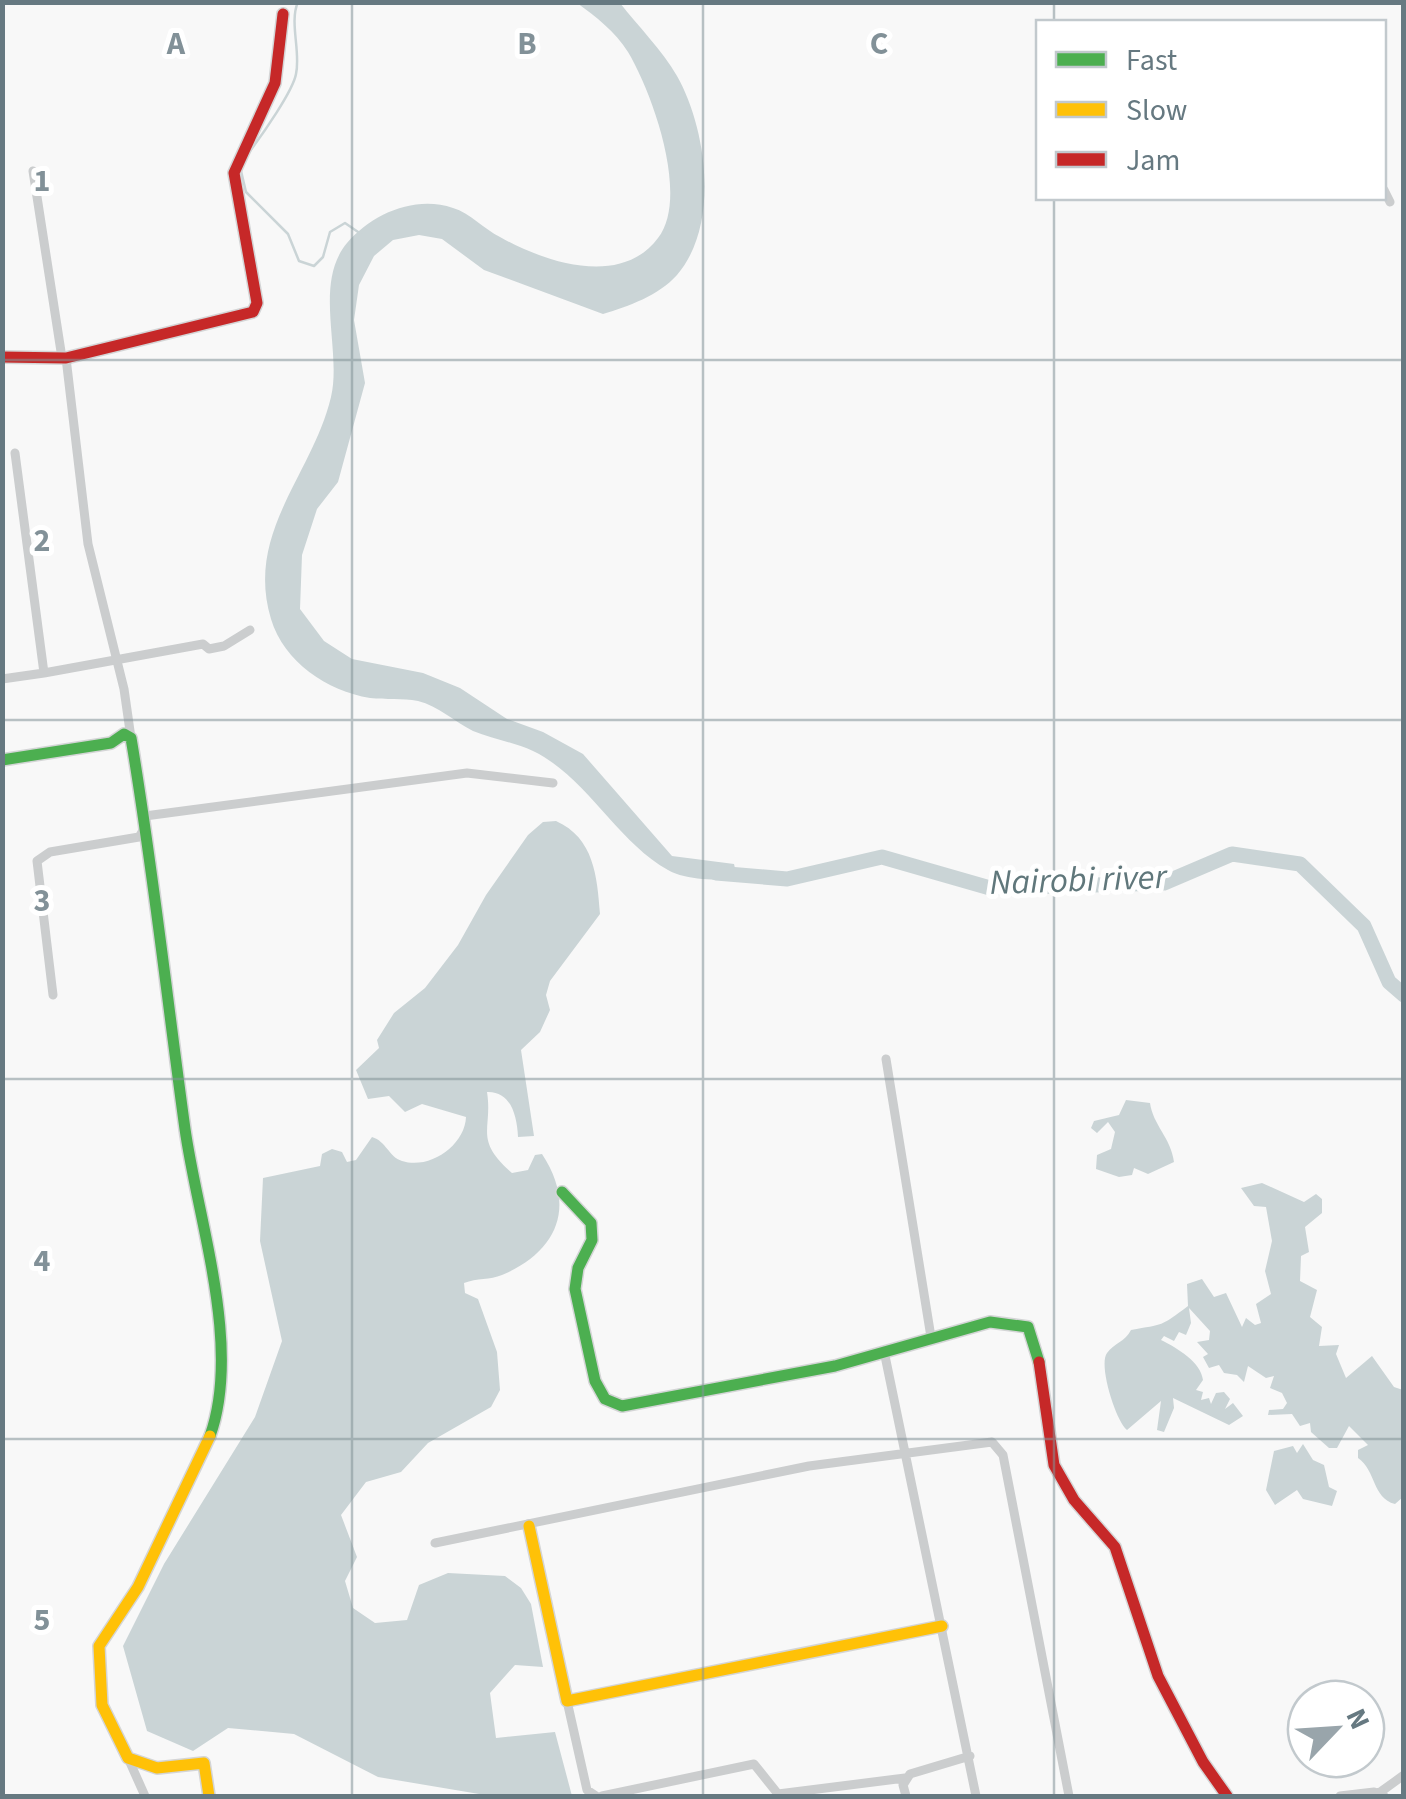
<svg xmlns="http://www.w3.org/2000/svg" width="1406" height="1799" font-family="'Source Sans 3',sans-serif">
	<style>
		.water { fill: #cad4d6 }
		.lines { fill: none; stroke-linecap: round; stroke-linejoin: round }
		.stream { stroke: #cad4d6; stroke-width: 2.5 }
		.river { stroke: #cad4d6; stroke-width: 15 }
		.fast-casing { stroke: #d4d5d6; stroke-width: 14 }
		.slow-casing { stroke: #d4d5d6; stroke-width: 14 }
		.jam-casing { stroke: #d4d5d6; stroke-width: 14 }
		.street { stroke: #cbcdce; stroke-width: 9 }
		.fast { stroke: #4caf50; stroke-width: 11 }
		.slow { stroke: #ffc107; stroke-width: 11 }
		.jam { stroke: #c62828; stroke-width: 11 }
		.grid { fill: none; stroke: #829198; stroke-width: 2.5; stroke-opacity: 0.55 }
		.labels { text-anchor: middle; stroke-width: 10; stroke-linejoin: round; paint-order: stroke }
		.water-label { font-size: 35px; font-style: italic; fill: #60777b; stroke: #fff }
		.grid-label { font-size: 32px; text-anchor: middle; font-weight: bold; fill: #829198; stroke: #fff; stroke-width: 10; stroke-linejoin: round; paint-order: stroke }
	</style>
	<rect width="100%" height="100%" fill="#f8f8f8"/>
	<path class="water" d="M577,3h43c18,23 42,47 57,73 30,53 43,149 0,199 -19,21 -48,31 -74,39l-119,-44 -42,-31 -23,-4 -26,5 -19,16 -15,29 -5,35 11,63 -27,99 -21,27 -15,46 -2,54 24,32 28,18 71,14 37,15 47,31 36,13 40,22 89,102 62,8 4,17c-21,-2 -51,0 -70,-11 -52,-29 -81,-93 -135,-119 -19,-9 -41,-12 -60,-20 -18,-9 -35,-25 -55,-30 -16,-3 -32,-1 -48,-3 -43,-7 -86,-36 -99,-79 -26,-87 41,-143 60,-222 11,-47 -18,-113 16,-154 25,-29 68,-48 106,-35 17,5 31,21 47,29 44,25 121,51 158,1 32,-41 -6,-146 -30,-186 -13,-21 -32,-35 -51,-49z
		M556,821c38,17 41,55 44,93l-50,67 -4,14 4,15 -10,22 -19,18 13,86 -16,1c-1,-21 -7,-46 -31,-45 6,38 -14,47 25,81l16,-3 7,-15 7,-1c35,53 15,98 -40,121 -12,5 -25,3 -38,8l1,10 13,6 19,53 3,38 -9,17 -63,36 -27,29 -35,10 -25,33 16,42 -12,24 8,27 22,15 32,-3 12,-35 29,-12 57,3 16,12 10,16 12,63 -28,-2 -25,28 6,45 59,-6 17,64h-81l-113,-19 -84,-43 -66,-6 -35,23 -46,-20 -24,-85 41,-82 91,-147 27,-76 -22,-100 3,-63 57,-12 2,-12 10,-5 10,3 5,10 9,-2 16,-23c14,4 17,20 30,24 28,9 63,-16 64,-44l-44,-13 -17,8 -16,-16 -21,3 -12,-29 23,-22 -2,-8 17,-27 31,-25 33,-43 28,-50 42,-60 15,-13z
		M1126,1100l24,3c3,22 21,35 24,59l-26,12 -14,-6 -2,7 -13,2 -23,-8 1,-14 14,-6 4,-17 -7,-10 -11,11 -6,-5 3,-7 25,-6z
		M1262,1183l42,19 12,-8 6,5v14l-17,14 4,25 -8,4 -1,25 17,9 -7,27 12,10 -3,19 20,-1 -3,9 10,24 26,-22 22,31 9,3v107l-8,7c-23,-6 -19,-34 -37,-46v-8l10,-5 -19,-19 -12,22h-8l-18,-16 -1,-9 -10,3 -8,-12 -24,1 1,-5 14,-1 4,-6 -5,-10 -12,-5 4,-12 -8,2 -18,-12 -4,16 -7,-7 -13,-2 -5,-8 -10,3 -6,-11 5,-3 -11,-12 12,-2 1,-9 -21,-23 2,15 -5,12 -7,-3 -5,9 -10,-5 -3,4c16,8 40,22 42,40l-7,10 7,2 -2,8 8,-2 2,6 5,-11 8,-1 6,7 -5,10 8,-6 10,13 -14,9 -56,-27 1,10 -10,24 -7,-2 4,-29 -34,29c-11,-9 -29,-65 -20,-77 7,-10 18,-11 24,-23 33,-6 29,-3 57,-24l-1,-22 15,-5 12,18 12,-4 16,34 4,-9 9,7 6,-2 -5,-19 15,-10 -6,-23 7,-30 -6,-34 -12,-1 -13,-18z
		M1303,1444l10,16 11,5 5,22 8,4 -5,15 -29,-7 -6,-9 -22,15 -9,-15 8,-39 19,-5 4,7z"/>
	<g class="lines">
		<path class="stream" d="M250,151c12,-16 43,-60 46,-77 5,-22 -7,-52 2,-72
			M241,171l5,21 42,42 11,27 15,5 9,-9 7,-25 15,-9 16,11"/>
		<path class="river" d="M716,873l71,6 95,-22 108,31 174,-5 68,-29 68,10 64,62 25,56 15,13"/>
		<defs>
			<path id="fast" d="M2,760l109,-17 13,-9 7,4c22,130 36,261 54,391 13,92 57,217 25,307
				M562,1192l29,31 1,17 -14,28 -3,21 20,92 10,18 17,7 213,-40 155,-44 38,5 11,35"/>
			<path id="slow" d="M529,1526l38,175 375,-75
				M209,1796l-5,-33 -47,5 -29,-10 -26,-53 -3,-59 39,-59 72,-151"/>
			<path id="jam" d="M2,357l64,1 187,-46 4,-9 -23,-130 41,-90 8,-69
				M1039,1362l15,103 20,35 41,47 43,129 45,86 24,34"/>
		</defs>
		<use href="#fast" class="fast-casing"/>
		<use href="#slow" class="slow-casing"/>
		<use href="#jam" class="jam-casing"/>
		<path class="street" d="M33,171l29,187
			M1384,190l6,12
			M66,358l22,186 36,145 7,49
			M44,673l159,-29 6,5 15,-3 26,-16
			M2,679l42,-6 -29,-220
			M145,816l322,-43 86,10
			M53,995l-16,-134 13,-9 89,-15 6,-10
			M886,1059l45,278
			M884,1351l92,445
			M435,1543l374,-77 183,-24 11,13 66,341
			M567,1701l20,89 9,6
			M128,1758l17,38
			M1379,1793l25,-18
			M602,1796l152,-32 24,30 127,-16
			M906,1796l-3,-11 7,-11 60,-18
			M1340,1796l34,-4 10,4"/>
		<use href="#fast" class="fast"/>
		<use href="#slow" class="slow"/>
		<use href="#jam" class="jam"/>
	</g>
	<path class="grid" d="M352,2v1794M703,2v1794M1054,2v20M1054,198v1598M2,360h1402M2,720h1402M2,1079h1402M2,1439h1402"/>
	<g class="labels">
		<g class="water-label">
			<text transform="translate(1078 879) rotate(-2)" y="12">Nairobi river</text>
		</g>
	</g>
	<g class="grid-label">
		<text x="176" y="54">A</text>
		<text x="527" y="54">B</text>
		<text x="879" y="54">C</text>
		<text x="42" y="191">1</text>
		<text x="42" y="551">2</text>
		<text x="42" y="911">3</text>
		<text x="42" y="1271">4</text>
		<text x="42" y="1630">5</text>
	</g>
	<rect width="1406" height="1799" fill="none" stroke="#667981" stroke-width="10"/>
	<rect x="1036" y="20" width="350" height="180" fill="#ffffff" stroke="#c2c9cd" stroke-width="2.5"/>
	<rect x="1056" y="52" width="50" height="15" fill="#4caf50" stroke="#c2c9cd" stroke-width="2.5"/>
	<text x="1126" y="70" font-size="30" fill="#667981">Fast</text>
	<rect x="1056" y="102" width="50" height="15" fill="#ffc107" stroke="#c2c9cd" stroke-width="2.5"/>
	<text x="1126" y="120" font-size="30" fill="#667981">Slow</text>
	<rect x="1056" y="152" width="50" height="15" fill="#c62828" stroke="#c2c9cd" stroke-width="2.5"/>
	<text x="1126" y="170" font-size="30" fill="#667981">Jam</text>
	<g transform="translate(1336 1729) rotate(65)"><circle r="48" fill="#ffffff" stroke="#c2c9cd" stroke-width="2.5"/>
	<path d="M0-8L18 38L0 25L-18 38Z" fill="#99a5ab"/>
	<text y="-15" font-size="28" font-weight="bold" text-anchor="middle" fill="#667981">N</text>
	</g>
</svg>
